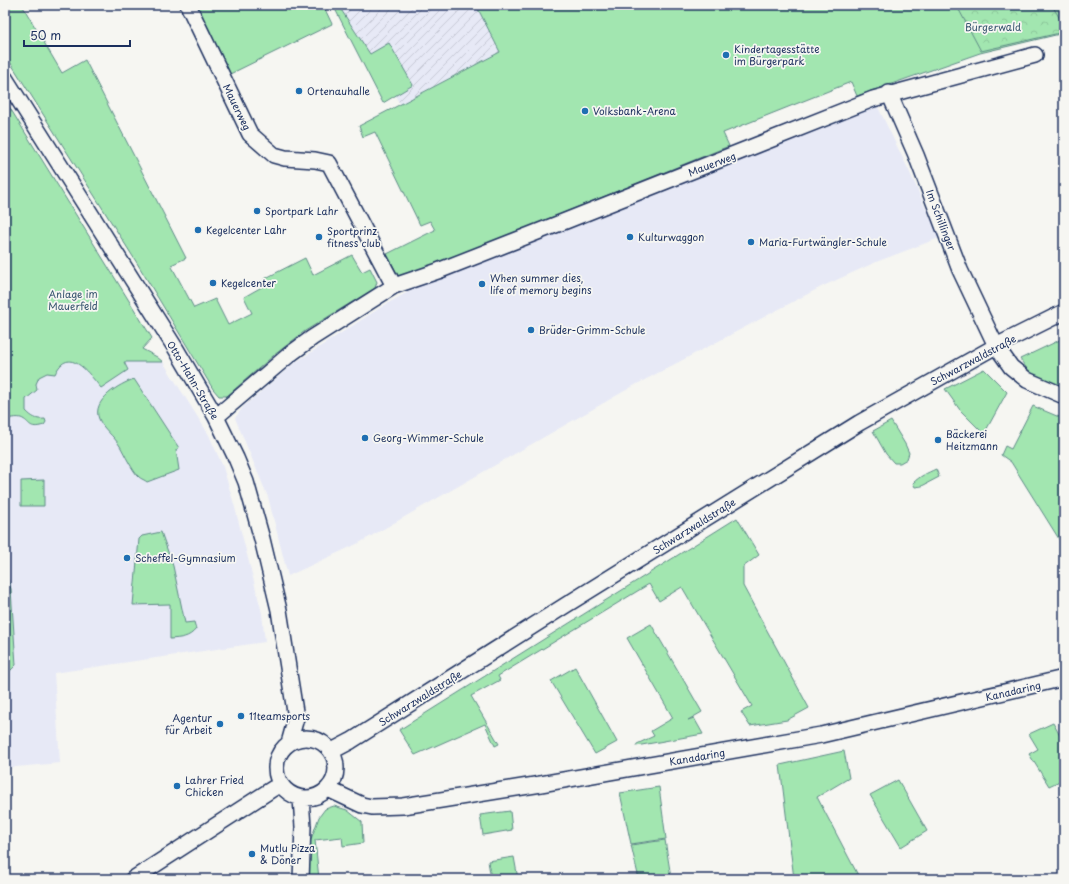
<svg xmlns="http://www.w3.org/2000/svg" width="1069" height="884" font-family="'Playpen Sans',sans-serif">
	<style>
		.built { fill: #e7e9f6 }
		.industrial { fill: url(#industrial-furrows) }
		.green { fill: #a2e6b0; stroke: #5e8a87 }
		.forest { fill: url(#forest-crowns); stroke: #5e8a87 }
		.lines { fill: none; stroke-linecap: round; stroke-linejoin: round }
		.minor-casing { stroke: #1b2f5e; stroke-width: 18 }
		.minor { stroke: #f6f6f2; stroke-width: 15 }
		.poi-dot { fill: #1f6fb2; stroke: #f6f6f2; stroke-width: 1.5 }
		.labels { text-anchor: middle; stroke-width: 3.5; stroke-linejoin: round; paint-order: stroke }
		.park-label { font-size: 10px; fill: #36546e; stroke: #f6f6f2 }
		.poi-label { font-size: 10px; fill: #1b2f5e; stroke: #f6f6f2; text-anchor: start }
		.street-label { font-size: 10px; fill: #1b2f5e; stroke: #f6f6f2 }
	</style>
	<defs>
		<pattern id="industrial-furrows" width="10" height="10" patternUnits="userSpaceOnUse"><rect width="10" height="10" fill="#e7e9f6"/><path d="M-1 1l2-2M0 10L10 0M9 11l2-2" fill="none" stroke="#c6c8d5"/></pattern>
		<pattern id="forest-crowns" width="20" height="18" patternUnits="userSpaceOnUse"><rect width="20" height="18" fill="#a2e6b0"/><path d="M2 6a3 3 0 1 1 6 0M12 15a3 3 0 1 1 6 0" fill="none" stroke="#8bc69a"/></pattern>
	</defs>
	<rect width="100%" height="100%" fill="#f6f6f2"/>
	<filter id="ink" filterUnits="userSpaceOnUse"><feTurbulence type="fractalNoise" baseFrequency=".025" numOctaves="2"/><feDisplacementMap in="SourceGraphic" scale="8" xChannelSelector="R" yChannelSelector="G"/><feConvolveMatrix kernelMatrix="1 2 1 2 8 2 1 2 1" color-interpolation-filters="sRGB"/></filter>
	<g filter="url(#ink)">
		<path class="built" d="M877,105l34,70 28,63 -63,24 -55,25 -186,98 -276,158 -71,33 -20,-79 -33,-79 9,-12 49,-42 90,-58 39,-22 21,-10 206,-77 108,-45z
			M157,357l6,5 46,73 14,32 11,37 28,109 3,29 -211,31 6,90 -55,5v-405z"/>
		<path class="industrial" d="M338,5h138l24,47 -100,52 -44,-72z"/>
		<path class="green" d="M5,5h17l40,68 23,-13 101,198 -15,7 23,43 21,-9 13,26 24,-12 -8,-16 23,-13 -3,-5 41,-21 8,17 39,-20 10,17 8,-4 7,14 -2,6 -70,43 -32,25 -46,40h-8l-6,-7 -76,-126 -132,-209z
			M192,5h131l9,19 -104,51z
			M333,5h5l32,49 19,-11 24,42 -30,18z
			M476,5h588v28l-84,20 -123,43 -6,-14 -128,51 6,13 -329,133 -13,-25 48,-24 -5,-9 -10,4 -45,-93 -12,5 -4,-11 141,-74z
			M5,100l147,238 -10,11 15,8 6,5h-39l4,8 -27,18c-12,-14 -32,-44 -46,-14l-8,-1 -8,4 -3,7 1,6 -11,9v12c6,6 10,9 19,8l1,3 -2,3c-16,5 -13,-3 -23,-7 -4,-1 -7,0 -10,0l-6,8z
			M1064,338v49c-22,-6 -31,-8 -44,-28z
			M984,369l23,23 -23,42 -24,-24 -15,-21z
			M134,379l45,69 -3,2 3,20 -32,12c-2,-2 -6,-3 -8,-5 -6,-5 -15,-24 -19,-31 -6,-10 -17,-17 -21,-27 -8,-19 21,-35 35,-40z
			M1033,406l31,13v128l-53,-85 -10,-7 4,-9 6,3z
			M891,421l14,23 4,9 -2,6 -7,4h-6l-8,-9 -13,-23z
			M936,469l3,8 -17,9 -7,1 -2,-4c7,-7 14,-10 23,-14z
			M44,480v26h-23v-25z
			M737,518l22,37 -16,12v19l66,122 -22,12 -37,6 -9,-14 11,-6 -70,-119 -23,14 -10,-17 -151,92 2,4 -29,16 28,48 -4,2 -10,-22 -70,31 -16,-25z
			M161,532l12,34 12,57 9,-1 2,7c-7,9 -15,9 -26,10v-35l-37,1 6,-66 3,-3z
			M5,575l2,2 4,12 5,76 -7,7 -4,-4z
			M651,624l51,88 -14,8 6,-2 9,16 -67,12 1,-2 17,-8 -3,-5 22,-13 -46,-80z
			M575,667l42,75 -22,12 -44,-73z
			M1053,723l11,20v36l-15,7 -20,-32 9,-5 -9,-15z
			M844,751l5,27 -32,19 43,82h-66l-14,-114z
			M898,780l29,51 -26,16 -31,-52z
			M659,787l7,52 -35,5 -11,-51z
			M334,806l13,4 15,12 1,21 -20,3 -1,-9 -27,3 4,39h-12l3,-37 9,-25 6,-8z
			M510,811l2,19 -29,5 -3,-20z
			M665,840l6,37 -3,2h-29l-8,-34z
			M514,857l4,22h-27l-3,-18z"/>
		<path class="forest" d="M965,5h87l12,21v6l-83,19 -23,-43z"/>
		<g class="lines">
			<defs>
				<path id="minor" d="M188,5l62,129 24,21 11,3 30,2 14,3 65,123 -82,52 -23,17 -73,62
					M5,78l171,271 40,68 20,41 10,24 16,57 17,71 17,108 -7,25
					M889,93l27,62 44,115 36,76 15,21 16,13 37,16
					M394,286l44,-15 130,-51 305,-121 162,-44
					M276 768a30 30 0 1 1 60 0a30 30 0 1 1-60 0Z
					M332,751l19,-10 215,-136 293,-182 137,-77 68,-34
					M328,789l34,16 10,2 31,-1 38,-6 94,-15 286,-50 243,-57
					M301,798l2,29 -2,52
					M133,879l147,-95"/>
			</defs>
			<use href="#minor" class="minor-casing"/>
			<use href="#minor" class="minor"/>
		</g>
	</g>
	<g class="poi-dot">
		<circle cx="726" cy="55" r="4"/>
		<circle cx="299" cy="91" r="4"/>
		<circle cx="585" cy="111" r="4"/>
		<circle cx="257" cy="211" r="4"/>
		<circle cx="198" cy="230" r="4"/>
		<circle cx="319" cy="237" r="4"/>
		<circle cx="630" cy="237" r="4"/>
		<circle cx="751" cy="242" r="4"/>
		<circle cx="213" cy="283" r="4"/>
		<circle cx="482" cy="284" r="4"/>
		<circle cx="531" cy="330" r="4"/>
		<circle cx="365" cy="438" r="4"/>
		<circle cx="938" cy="440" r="4"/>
		<circle cx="127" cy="558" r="4"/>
		<circle cx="241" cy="716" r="4"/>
		<circle cx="220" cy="724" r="4"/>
		<circle cx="177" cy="786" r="4"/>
		<circle cx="252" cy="854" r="4"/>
	</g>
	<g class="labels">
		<g class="park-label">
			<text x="993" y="31">Bürgerwald</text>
			<text x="73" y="298">Anlage im<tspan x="73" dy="12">Mauerfeld</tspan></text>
		</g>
		<g class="poi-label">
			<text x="734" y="53">Kindertagesstätte<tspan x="734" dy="12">im Bürgerpark</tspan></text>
			<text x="307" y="95">Ortenauhalle</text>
			<text x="593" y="115">Volksbank-Arena</text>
			<text x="265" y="215">Sportpark Lahr</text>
			<text x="206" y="234">Kegelcenter Lahr</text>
			<text x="327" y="235">Sportprinz<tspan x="327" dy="12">fitness club</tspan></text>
			<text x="638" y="241">Kulturwaggon</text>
			<text x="759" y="246">Maria-Furtwängler-Schule</text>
			<text x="490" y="282">When summer dies,<tspan x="490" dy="12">life of memory begins</tspan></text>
			<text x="221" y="287">Kegelcenter</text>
			<text x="539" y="334">Brüder-Grimm-Schule</text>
			<text x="946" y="438">Bäckerei<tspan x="946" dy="12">Heitzmann</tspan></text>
			<text x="373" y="442">Georg-Wimmer-Schule</text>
			<text x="135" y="562">Scheffel-Gymnasium</text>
			<text x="249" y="720">11teamsports</text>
			<text x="212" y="722" text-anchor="end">Agentur<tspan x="212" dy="12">für Arbeit</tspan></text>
			<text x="185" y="784">Lahrer Fried<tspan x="185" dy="12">Chicken</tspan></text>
			<text x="260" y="852">Mutlu Pizza<tspan x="260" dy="12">&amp; Döner</tspan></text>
		</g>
		<g class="street-label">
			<text transform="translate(237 107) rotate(64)" y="4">Mauerweg</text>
			<text transform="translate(712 164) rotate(-21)" y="4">Mauerweg</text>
			<text transform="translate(941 220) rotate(69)" y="4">Im Schillinger</text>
			<text transform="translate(973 360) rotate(-28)" y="4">Schwarzwaldstraße</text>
			<text transform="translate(193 380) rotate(59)" y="4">Otto-Hahn-Straße</text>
			<text transform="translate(694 526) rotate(-32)" y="4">Schwarzwaldstraße</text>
			<text transform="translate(1013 691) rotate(-13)" y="4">Kanadaring</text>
			<text transform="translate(420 698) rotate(-32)" y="4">Schwarzwaldstraße</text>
			<text transform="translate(697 757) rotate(-10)" y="4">Kanadaring</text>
		</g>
	</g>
	<rect width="1069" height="884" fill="none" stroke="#f6f6f2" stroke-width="20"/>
	<rect x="10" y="10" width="1049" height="864" fill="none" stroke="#1b2f5e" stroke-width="1.5" filter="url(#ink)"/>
	<path d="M24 40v6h106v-6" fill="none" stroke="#1b2f5e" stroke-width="2"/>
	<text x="30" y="40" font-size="12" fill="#1b2f5e" stroke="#f6f6f2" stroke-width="3" paint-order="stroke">50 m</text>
</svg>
